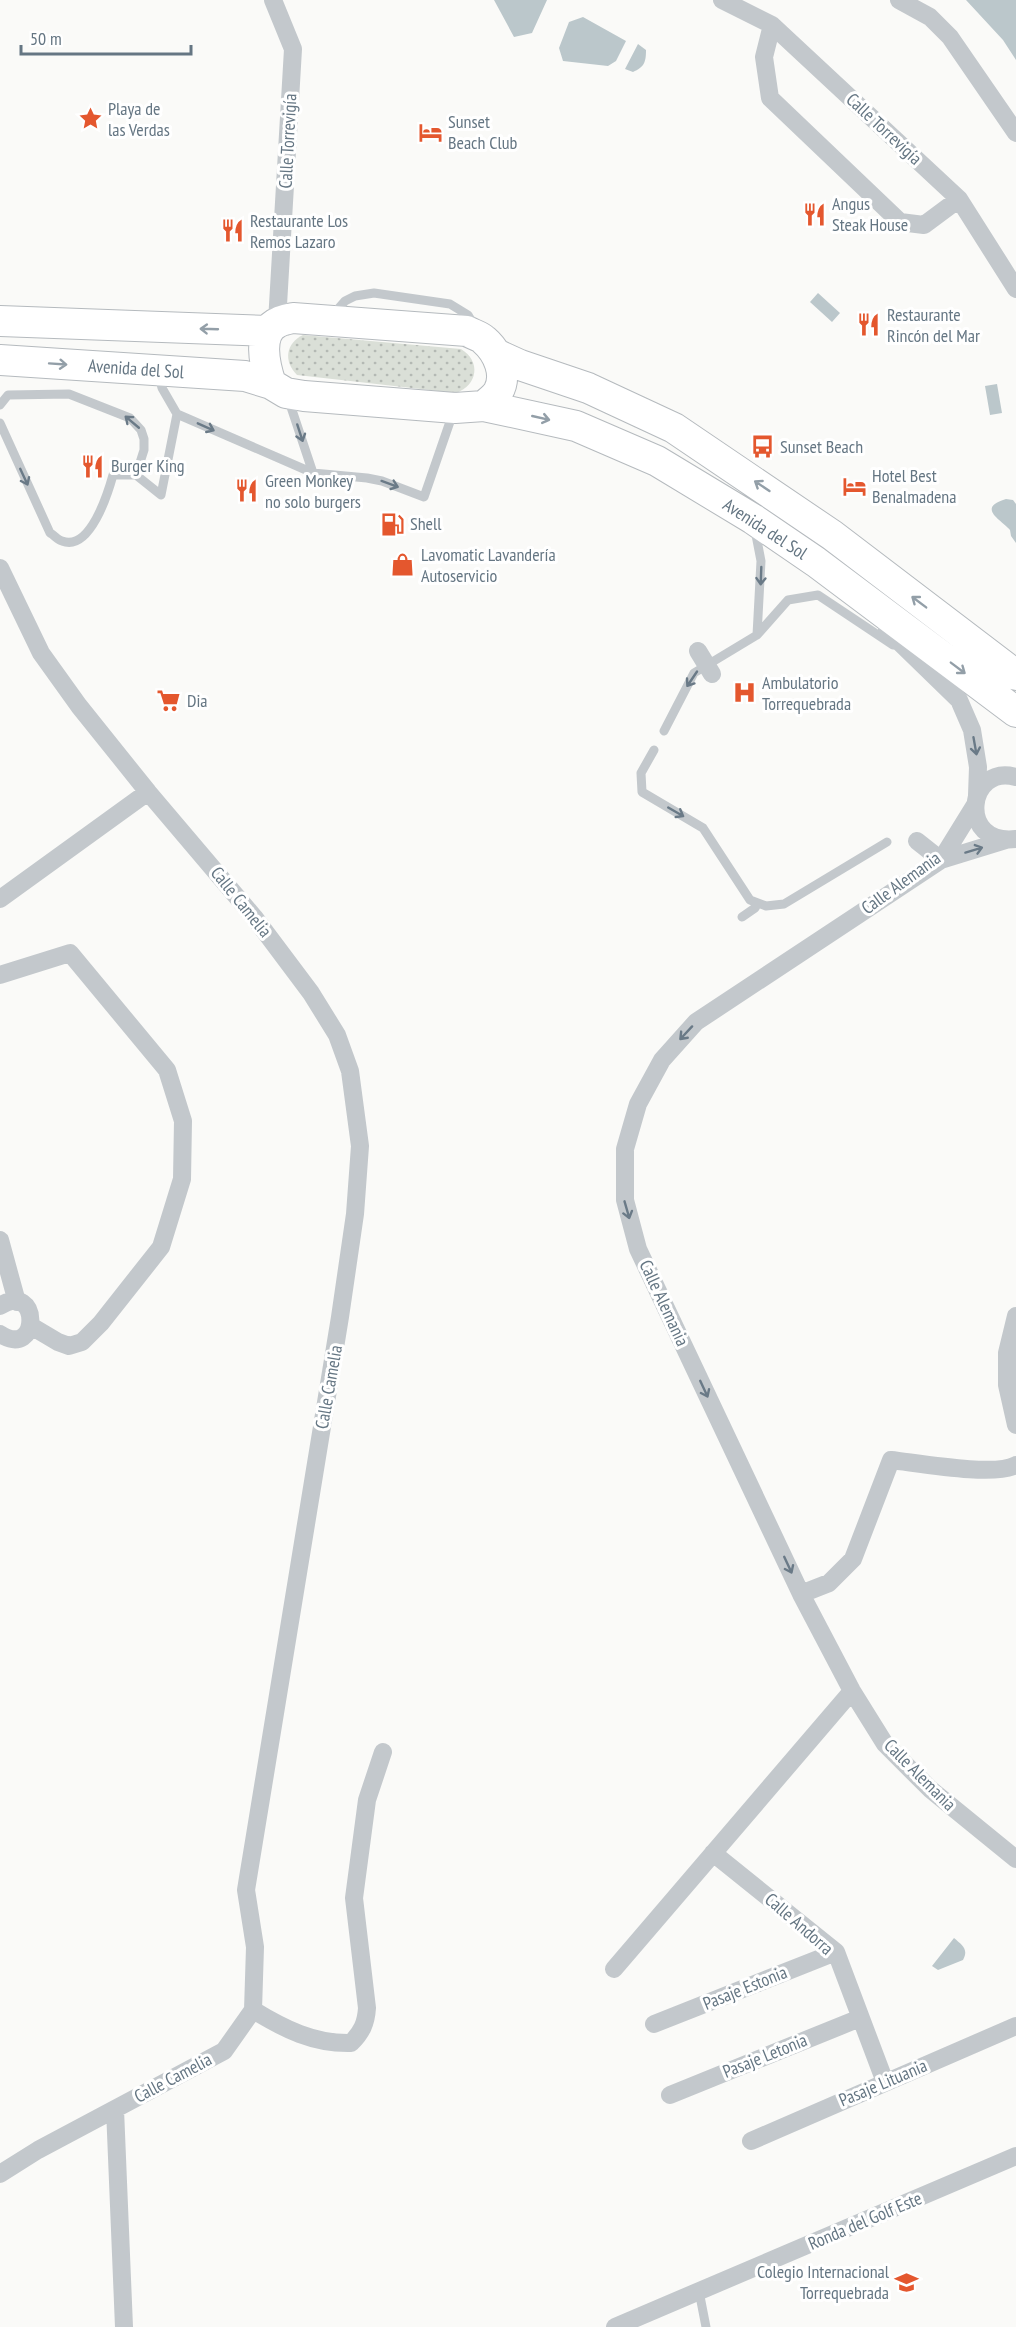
<svg xmlns="http://www.w3.org/2000/svg" width="1016" height="2327" font-family="'PT Sans Narrow',sans-serif">
	<style>
		.garden { fill: url(#garden-dots) }
		.water { fill: #bbc7cb }
		.lines { fill: none; stroke-linecap: round; stroke-linejoin: round }
		.primary-casing { stroke: #b5babe; stroke-width: 32 }
		.lane { stroke: #c3c8cc; stroke-width: 9 }
		.street { stroke: #c3c8cc; stroke-width: 18 }
		.primary { stroke: #fff; stroke-width: 30 }
		.oneway { stroke: #939fa8 }
		.oneway2 { stroke: #6a7a87 }
		.labels { text-anchor: middle; stroke-width: 6; stroke-linejoin: round; paint-order: stroke }
		.poi-label { font-size: 18px; fill: #657683; stroke: #fff; text-anchor: start }
		.street-label { font-size: 18px; fill: #657683; stroke: #fff }
	</style>
	<defs>
		<pattern id="garden-dots" width="8" height="8" patternUnits="userSpaceOnUse" patternTransform="scale(1.5)"><rect width="8" height="8" fill="#dadfd7"/><path d="M2 2h.1M6 6h.1" fill="none" stroke="#b4b9b4" stroke-width="1.8" stroke-linecap="round"/></pattern>
	</defs>
	<rect width="100%" height="100%" fill="#fafaf8"/>
	<path class="garden" d="M303,335l158,14c20,12 17,36 -5,44l-159,-18c-14,-14 -11,-32 6,-40z"/>
	<path class="water" d="M494,0h53l-15,33 -18,4z
		M966,0h50v60l-13,-20z
		M583,17l43,24 -10,20 -8,5 -45,-5 -4,-13 10,-26z
		M638,44l8,6c0,13 -2,17 -13,22l-8,-3z
		M818,293l22,20 -8,9 -22,-20z
		M997,384l5,29 -12,2 -5,-29z
		M1006,499l7,1 3,4v39l-5,-7 -1,-6c-7,-9 -35,-22 -4,-31z
		M954,1938c8,7 15,11 9,22l-25,10 -6,-4z"/>
	<g class="lines">
		<defs>
			<path id="primary" d="M0,321l268,10
				M496,354l24,11 68,23 86,40 158,107 184,140
				M0,360l245,16 26,8 15,9 18,3 151,12 29,-2 92,20 81,35 96,58 63,43 200,150
				M271,384c-6,-18 -15,-53 8,-62 4,-2 10,-3 14,-4l174,13c5,3 13,5 17,9 14,12 24,35 14,52 -3,5 -10,10 -14,14"/>
		</defs>
		<use href="#primary" class="primary-casing"/>
		<path class="lane" d="M332,316l13,-15 10,-5 19,-3 76,11 18,11 6,10
			M159,376l3,12 15,26 136,59 54,5 15,3 42,16 29,-84
			M288,398l25,75
			M0,405l8,-10 61,-1 61,24 11,12 3,9v11l-8,25
			M0,423l50,110c4,2 8,7 12,8 28,11 46,-48 51,-66h23l25,20 16,-81
			M755,530l6,31 -4,74 31,-35 30,-5 75,50
			M664,731l30,-58 63,-38
			M654,750l-13,23 1,19 61,36 47,72 16,6 18,-2 103,-62
			M742,917l13,-9 3,-5
			M699,2291l7,36"/>
		<path class="street" d="M273,0l20,49 -16,273
			M722,0l50,25 187,174 57,90
			M899,0l31,17 20,20 66,96
			M772,25l-8,32 6,41 130,124 24,3 35,-26
			M0,568l41,85 38,53 69,86 106,125 57,76 26,42 13,36 10,75 -5,68 -15,103 -94,573 9,57 -2,63 -29,41 -186,99 -38,24
			M887,630l72,70 13,30 6,37 -1,28
			M698,651l14,23
			M1016,777c-49,-14 -59,69 0,62
			M975,805l-34,55 -245,162 -34,38 -24,44 -13,45v51l13,49 163,345 51,97 33,53 45,45 86,70
			M917,841l24,19
			M941,860l65,-20
			M0,899l148,-107
			M0,975l70,-22 97,117 16,51 -1,58 -21,68 -60,76 -19,19 -13,4 -11,-4 -27,-16
			M0,1240l17,62
			M0,1306c40,-26 41,54 0,28
			M1016,1316l-9,37v32l9,40
			M801,1594l28,-11 24,-24 38,-99c27,3 104,17 125,5
			M713,1853l123,99 49,130
			M614,1969l238,-278
			M253,2010c31,19 61,34 98,33 11,-11 15,-20 16,-35l-13,-110 13,-98 16,-48
			M654,2024l182,-72
			M670,2095l190,-77
			M115,2109l9,218
			M751,2141l265,-115
			M615,2327l401,-171"/>
		<use href="#primary" class="primary"/>
	</g>
	<defs><path id="oneway-shaft" d="M-6 0H5M1.5-3L5.5 0L1.5 3" fill="none" stroke-width="1.6" stroke-linecap="round" stroke-linejoin="round" transform="scale(1.5)"/></defs>
	<g class="oneway">
		<use href="#oneway-shaft" transform="translate(209 329) rotate(-178)"/>
		<use href="#oneway-shaft" transform="translate(58 364) rotate(4)"/>
		<use href="#oneway-shaft" transform="translate(541 418) rotate(13)"/>
		<use href="#oneway-shaft" transform="translate(762 486) rotate(-146)"/>
		<use href="#oneway-shaft" transform="translate(919 602) rotate(-143)"/>
		<use href="#oneway-shaft" transform="translate(958 668) rotate(37)"/>
	</g>
	<g class="oneway2">
		<use href="#oneway-shaft" transform="translate(132 422) rotate(-140)"/>
		<use href="#oneway-shaft" transform="translate(206 427) rotate(24)"/>
		<use href="#oneway-shaft" transform="translate(300 433) rotate(72)"/>
		<use href="#oneway-shaft" transform="translate(24 477) rotate(65)"/>
		<use href="#oneway-shaft" transform="translate(390 484) rotate(20)"/>
		<use href="#oneway-shaft" transform="translate(761 576) rotate(92)"/>
		<use href="#oneway-shaft" transform="translate(692 679) rotate(124)"/>
		<use href="#oneway-shaft" transform="translate(975 746) rotate(80)"/>
		<use href="#oneway-shaft" transform="translate(676 812) rotate(30)"/>
		<use href="#oneway-shaft" transform="translate(974 850) rotate(-17)"/>
		<use href="#oneway-shaft" transform="translate(686 1033) rotate(133)"/>
		<use href="#oneway-shaft" transform="translate(627 1210) rotate(74)"/>
		<use href="#oneway-shaft" transform="translate(704 1389) rotate(65)"/>
		<use href="#oneway-shaft" transform="translate(788 1565) rotate(65)"/>
	</g>
	<defs>
		<symbol id="sight-bare" viewBox="-9 -9 18 18"><path d="M0-6L1.8-2.2L6-1.7L2.9 1.2L3.7 5.4L0 3.3L-3.7 5.4L-2.9 1.2L-6-1.7L-1.8-2.2Z" fill="#e4572e" stroke="#fff" stroke-width="2.5" paint-order="stroke"/></symbol>
		<symbol id="hotel-bare" viewBox="-9 -9 18 18"><path d="M-6-4.5h1.5V1H6V5H4.5V3h-9V5H-6ZM-4 0a1.8 1.8 0 1 1 3.6 0ZM.5 0V-2.5h3Q6-2.5 6 0Z" fill="#e4572e" stroke="#fff" stroke-width="2.5" paint-order="stroke"/></symbol>
		<symbol id="restaurant-bare" viewBox="-9 -9 18 18"><path d="M-5-6h1v4h1v-4h1v4h1v-4h1v5L-1.5 .5V6h-2V.5L-5-1ZM5-6V6H3V1.5H1.5Q1.5-4 5-6Z" fill="#e4572e" stroke="#fff" stroke-width="2.5" paint-order="stroke"/></symbol>
		<symbol id="bus-bare" viewBox="-9 -9 18 18"><path d="M-5-6H5V4H4V6H2V4H-2V6H-4V4H-5ZM-3.5-4V0h7V-4ZM-3.5 1.2v1.5H-2V1.2ZM2 1.2v1.5H3.5V1.2Z" fill="#e4572e" stroke="#fff" stroke-width="2.5" paint-order="stroke"/></symbol>
		<symbol id="fuel-bare" viewBox="-9 -9 18 18"><path d="M-5.5-6h7V0h2V4h1.3V-2.5L3-4.5l.8-.8L6-3V5H2.5V1h-1V6h-7ZM-4.2-4.7v3.2H.2V-4.7Z" fill="#e4572e" stroke="#fff" stroke-width="2.5" paint-order="stroke"/></symbol>
		<symbol id="shop-bare" viewBox="-9 -9 18 18"><path d="M-5-2.5h2.3a2.7 3.5 0 0 1 5.4 0H5L5.5 6h-11ZM-1.5-2.5h3a1.5 2.3 0 0 0-3 0Z" fill="#e4572e" stroke="#fff" stroke-width="2.5" paint-order="stroke"/></symbol>
		<symbol id="hospital-bare" viewBox="-9 -9 18 18"><path d="M-5-5h3v3.5h4V-5h3V5h-3V1.5h-4V5h-3Z" fill="#e4572e" stroke="#fff" stroke-width="2.5" paint-order="stroke"/></symbol>
		<symbol id="supermarket-bare" viewBox="-9 -9 18 18"><path d="M-6-5.5h2.5l.6 2H6L4.5 2H-2.5L-4.4-4H-6ZM-1.5 3.2a1.3 1.3 0 1 0 .1 0ZM3 3.2a1.3 1.3 0 1 0 .1 0Z" fill="#e4572e" stroke="#fff" stroke-width="2.5" paint-order="stroke"/></symbol>
		<symbol id="school-bare" viewBox="-9 -9 18 18"><path d="M0-5L7-2L0 1L-7-2ZM-4 1L0 2.5L4 1V4Q0 6-4 4Z" fill="#e4572e" stroke="#fff" stroke-width="2.5" paint-order="stroke"/></symbol>
	</defs>
	<g fill-rule="evenodd">
		<use href="#sight-bare" x="74" y="102" width="33" height="33"/>
		<use href="#hotel-bare" x="414" y="116" width="33" height="33"/>
		<use href="#restaurant-bare" x="798" y="198" width="33" height="33"/>
		<use href="#restaurant-bare" x="216" y="214" width="33" height="33"/>
		<use href="#restaurant-bare" x="852" y="308" width="33" height="33"/>
		<use href="#bus-bare" x="746" y="430" width="33" height="33"/>
		<use href="#restaurant-bare" x="76" y="450" width="33" height="33"/>
		<use href="#hotel-bare" x="838" y="470" width="33" height="33"/>
		<use href="#restaurant-bare" x="230" y="474" width="33" height="33"/>
		<use href="#fuel-bare" x="376" y="508" width="33" height="33"/>
		<use href="#shop-bare" x="386" y="548" width="33" height="33"/>
		<use href="#hospital-bare" x="728" y="676" width="33" height="33"/>
		<use href="#supermarket-bare" x="152" y="684" width="33" height="33"/>
		<use href="#school-bare" x="890" y="2266" width="33" height="33"/>
	</g>
	<g class="labels">
		<g class="poi-label">
			<text x="108" y="115">Playa de<tspan x="108" dy="21">las Verdas</tspan></text>
			<text x="448" y="128">Sunset<tspan x="448" dy="21">Beach Club</tspan></text>
			<text x="832" y="210">Angus<tspan x="832" dy="21">Steak House</tspan></text>
			<text x="250" y="227">Restaurante Los<tspan x="250" dy="21">Remos Lazaro</tspan></text>
			<text x="887" y="321">Restaurante<tspan x="887" dy="21">Rincón del Mar</tspan></text>
			<text x="780" y="453">Sunset Beach</text>
			<text x="111" y="472">Burger King</text>
			<text x="872" y="482">Hotel Best<tspan x="872" dy="21">Benalmadena</tspan></text>
			<text x="265" y="487">Green Monkey<tspan x="265" dy="21">no solo burgers</tspan></text>
			<text x="410" y="530">Shell</text>
			<text x="421" y="561">Lavomatic Lavandería<tspan x="421" dy="21">Autoservicio</tspan></text>
			<text x="762" y="689">Ambulatorio<tspan x="762" dy="21">Torrequebrada</tspan></text>
			<text x="187" y="707">Dia</text>
			<text x="889" y="2278" text-anchor="end">Colegio Internacional<tspan x="889" dy="21">Torrequebrada</tspan></text>
		</g>
		<g class="street-label">
			<text transform="translate(884 129) rotate(43)" y="6">Calle Torrevigía</text>
			<text transform="translate(288 141) rotate(-87)" y="6">Calle Torrevigía</text>
			<text transform="translate(136 369) rotate(4)" y="6">Avenida del Sol</text>
			<text transform="translate(765 529) rotate(33)" y="6">Avenida del Sol</text>
			<text transform="translate(901 883) rotate(-36)" y="6">Calle Alemania</text>
			<text transform="translate(241 902) rotate(51)" y="6">Calle Camelia</text>
			<text transform="translate(664 1303) rotate(65)" y="6">Calle Alemania</text>
			<text transform="translate(329 1387) rotate(-80)" y="6">Calle Camelia</text>
			<text transform="translate(920 1775) rotate(45)" y="6">Calle Alemania</text>
			<text transform="translate(799 1924) rotate(41)" y="6">Calle Andorra</text>
			<text transform="translate(745 1988) rotate(-22)" y="6">Pasaje Estonia</text>
			<text transform="translate(765 2056) rotate(-22)" y="6">Pasaje Letonia</text>
			<text transform="translate(173 2078) rotate(-28)" y="6">Calle Camelia</text>
			<text transform="translate(883 2083) rotate(-23)" y="6">Pasaje Lituania</text>
			<text transform="translate(865 2221) rotate(-23)" y="6">Ronda del Golf Este</text>
		</g>
	</g>
	<path d="M21 45v9h170v-9" fill="none" stroke="#657683" stroke-width="3"/>
	<text x="30" y="45" font-size="18" fill="#657683" stroke="#ffffff" stroke-width="4.5" paint-order="stroke">50 m</text>
</svg>
